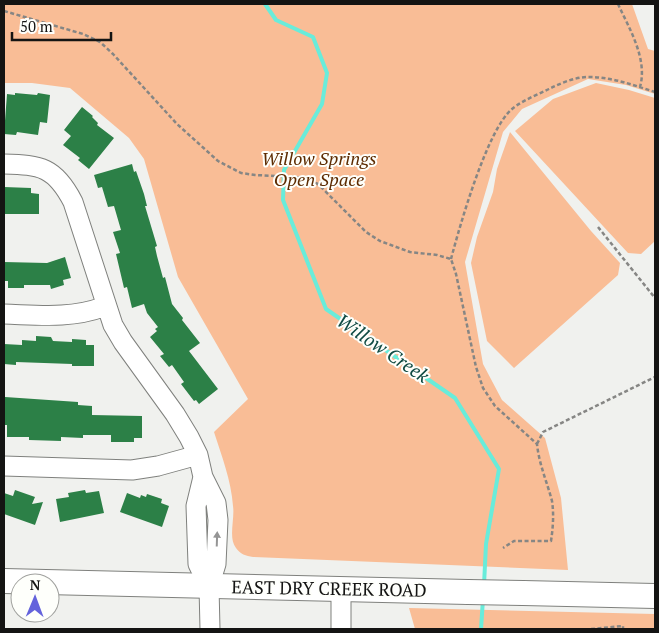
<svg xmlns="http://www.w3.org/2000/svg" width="659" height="633" font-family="'PT Serif',serif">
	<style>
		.green { fill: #f9bd96 }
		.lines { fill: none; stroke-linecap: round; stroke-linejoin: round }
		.stream { stroke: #69ecda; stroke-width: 4 }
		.building { fill: #2c8047 }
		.minor-casing { stroke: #7f807d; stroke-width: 21 }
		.major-casing { stroke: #7f807d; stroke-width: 26 }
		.path { stroke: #868684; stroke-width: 2.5; stroke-dasharray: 4 2.5; stroke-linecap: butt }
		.minor { stroke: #fff; stroke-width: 19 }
		.major { stroke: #fff; stroke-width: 24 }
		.major-bridge-casing { stroke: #7f807d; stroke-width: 26; stroke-linecap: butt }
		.major-bridge { stroke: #fff; stroke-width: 24 }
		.oneway { fill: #959595 }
		.labels { text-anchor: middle; stroke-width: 4; stroke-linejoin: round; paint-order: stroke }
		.park-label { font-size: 18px; font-style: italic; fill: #5d2b00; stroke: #fefffb }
		.street-label { font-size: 18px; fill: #141413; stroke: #fefffb }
		.water-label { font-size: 19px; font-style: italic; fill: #104b43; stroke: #fefffb }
	</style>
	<rect width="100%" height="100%" fill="#f0f1ee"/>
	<path class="green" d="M4,4h628l16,45 7,2v43l-29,-9 -38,-6 -66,30 -19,23 -38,130 18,102 19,36 43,38 16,60 7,72 -315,-13c-7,-1 -13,-3 -17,-9 -8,-10 -1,-29 -3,-42 -2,-26 -11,-49 -19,-74l34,-33 -70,-122 -34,-118 -15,-21 -59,-50 -38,-5h-28z
		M596,83l33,7 26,8v143l-14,13 -13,-1 -113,-122 38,-32z
		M510,132l81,99 29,32 -2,12 -104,93 -27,-27 -16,-78 6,-26 16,-45 4,-23z
		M409,608l246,6v15h-240z"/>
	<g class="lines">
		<path class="stream" d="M265,4l11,16 37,17 14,36 -5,31 -38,66 -1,30 43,109 129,89 44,71 -13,75 -2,41
			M481,629l2,-30"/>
	</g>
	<path class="building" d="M15,93l22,2 1,-2 12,2 -3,28 -7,-1 -2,13 -21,-3 -1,3 -12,-1 3,-40 8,1z
		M82,107l11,9 -1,1 6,6 -1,2 17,13 -25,31 -11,-9 2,-2 -17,-13 8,-9 -7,-6z
		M132,164l2,8 2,-1 8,23 3,12h-2l12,40 -2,1 2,9 6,22 2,-1 7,27 11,14 -1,2 18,23 -11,8 29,38 -19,15 -3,-4 -2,1 -13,-17 3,-2 -12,-17 -3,2 -9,-11 4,-2 -14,-17 7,-6 -2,-2 3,-2 -11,-14 -3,-9 -12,4 -5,-21 -3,1 -8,-34 4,-1 -7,-21 8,-2 -7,-24 -6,1 -6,-20 -4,1 -4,-13z
		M4,187l27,1v5l8,1v20h-35z
		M65,257l6,21 -8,2 1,5 -13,4 -1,-4h-26v3h-16v-7h-4v-19l43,1z
		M36,336l15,1 2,4 19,1v-3l14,1v5h8v21h-22v-2l-56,-2v3l-12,-1v-20l18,1v-5l14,1z
		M5,397l73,5v3l14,1v9l50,1v22h-8v4h-23v-7h-28v3l-22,-1v4l-32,-1v-3h-22v-12h-3v-23h1z
		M15,490l20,7 -3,7 11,-2 -8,23 -31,-11v-21l9,3z
		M85,490l1,3 13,-2 5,22 -44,9 -4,-23 13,-2 -1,-4z
		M127,493l13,5 1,-3 5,2 1,-3 15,5 -1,4 8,3 -7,21 -42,-15z"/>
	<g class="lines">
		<defs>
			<path id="minor" d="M4,164c37,1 51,3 69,38l40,123 10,17 52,72 14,23 9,18 5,22 13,26 2,17 -2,44 -7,23 1,42
				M4,314c34,1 66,5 99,-7l2,-6
				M4,466l128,4 26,-4 40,-11
				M203,477l-7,29 2,58 11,23
				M341,629v-39"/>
			<path id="major" d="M4,581l464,11
				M523,593l132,3"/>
		</defs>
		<use href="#minor" class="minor-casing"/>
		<use href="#major" class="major-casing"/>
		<path class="path" d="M618,4c11,24 30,55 22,83
			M4,11l79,23 17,8 13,12 64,70 41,37 23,12 14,2 39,2 11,1 13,6 48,48 14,9 30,11 27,3 14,4 5,15 20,93 7,21 12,18 42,38c2,20 10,38 15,57 2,13 1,27 -1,40h-37l-11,7
			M598,227l57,71
			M451,259c9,-34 36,-129 61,-150 11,-9 25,-14 37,-20 12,-6 26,-12 40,-12 23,0 44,8 66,15
			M537,444l6,-12 112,-55
			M591,629l32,-3v3"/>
		<use href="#minor" class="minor"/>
		<use href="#major" class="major"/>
		<defs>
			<path id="major-bridge" d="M468,592l55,1"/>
		</defs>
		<use href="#major-bridge" class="major-bridge-casing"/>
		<use href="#major-bridge" class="major-bridge"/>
	</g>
	<defs><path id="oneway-solid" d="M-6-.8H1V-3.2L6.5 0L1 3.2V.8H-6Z" transform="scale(1.25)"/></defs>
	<use class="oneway" href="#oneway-solid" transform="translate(217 539) rotate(-88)"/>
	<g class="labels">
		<g class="park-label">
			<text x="319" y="165">Willow Springs<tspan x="319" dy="21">Open Space</tspan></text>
		</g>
		<g class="street-label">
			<text transform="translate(329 589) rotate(1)" y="6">EAST DRY CREEK ROAD</text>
		</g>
		<g class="water-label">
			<text transform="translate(383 348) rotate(34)" y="7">Willow Creek</text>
		</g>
	</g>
	<rect width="659" height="633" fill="none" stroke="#141413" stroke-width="10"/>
	<g transform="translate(35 598) rotate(1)"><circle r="24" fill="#fefffb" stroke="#a0a19e"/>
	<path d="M0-4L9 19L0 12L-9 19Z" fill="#6463dc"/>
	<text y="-8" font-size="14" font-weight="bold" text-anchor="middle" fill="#141413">N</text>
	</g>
	<path d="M12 32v8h99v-8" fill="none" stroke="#141413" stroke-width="2.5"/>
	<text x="20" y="32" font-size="15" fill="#141413" stroke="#fefffb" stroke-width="4" paint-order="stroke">50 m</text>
</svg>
